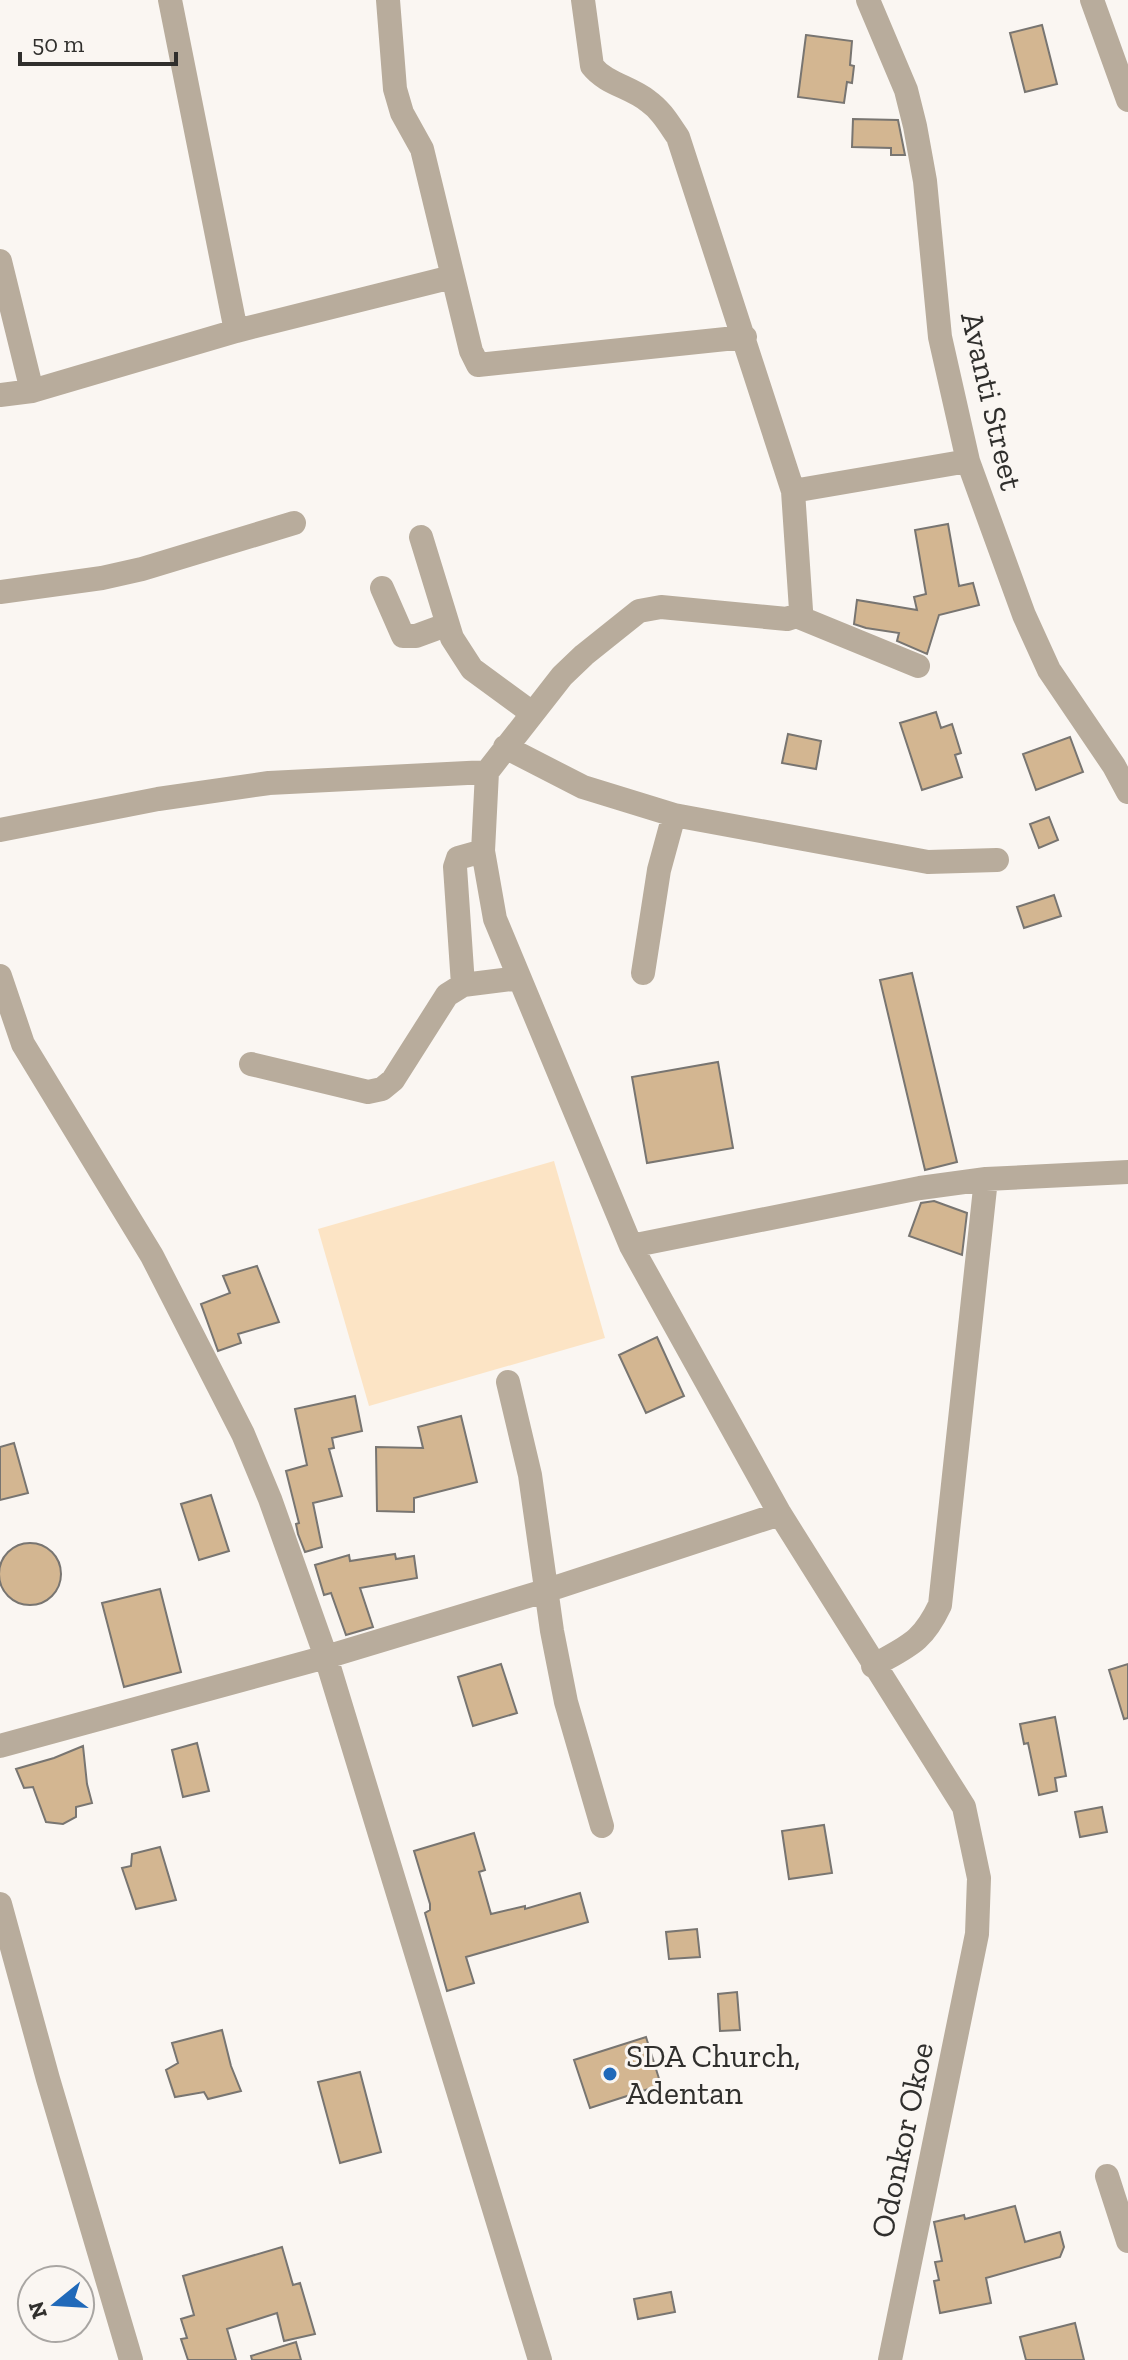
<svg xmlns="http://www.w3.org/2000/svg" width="1128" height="2360" font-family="'Zilla Slab',serif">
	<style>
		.green { fill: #fce4c5 }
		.building { fill: #d3b691; stroke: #787571; stroke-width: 2 }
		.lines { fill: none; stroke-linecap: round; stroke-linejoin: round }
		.minor { stroke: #b8ac9c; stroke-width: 24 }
		.poi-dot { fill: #2069b9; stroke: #faf6f2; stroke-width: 3 }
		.labels { text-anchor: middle; stroke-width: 6; stroke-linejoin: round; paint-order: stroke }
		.street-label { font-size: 32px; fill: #302f2d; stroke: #faf6f2 }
		.poi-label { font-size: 32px; fill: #302f2d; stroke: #faf6f2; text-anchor: start }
	</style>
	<rect width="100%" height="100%" fill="#faf6f2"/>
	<path class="green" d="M554,1161l51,177 -236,68 -51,-177z"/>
	<path class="building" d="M1042,25l15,59 -32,8 -15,-59z
		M806,35l46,6 -2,24 4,1 -2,17 -5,-1 -3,21 -46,-6z
		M853,119l45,1 7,35h-14v-7l-39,-1z
		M948,524l11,62 14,-3 6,22 -40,10 -12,39 -30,-13 2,-8 -33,-5 -12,-4 3,-24 60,10 -3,-13 12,-3 -11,-64z
		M936,712l5,16 11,-4 9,29 -6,2 7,22 -40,13 -22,-67z
		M788,734l33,7 -5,28 -34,-6z
		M1070,737l13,35 -47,18 -13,-36z
		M1049,817l9,23 -19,8 -9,-24z
		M1054,895l7,21 -37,12 -7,-21z
		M912,973l45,189 -32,8 -45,-190z
		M718,1062l15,86 -86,15 -15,-86z
		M934,1201l33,12 -5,42 -53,-19 12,-33z
		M257,1266l22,56 -41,12 3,9 -23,8 -17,-47 29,-11 -7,-17z
		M657,1337l27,59 -38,17 -27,-58z
		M355,1396l7,35 -30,7 2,10 -5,1 13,47 -29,7 9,44 -17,5 -7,-18 -2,-10 3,-1 -13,-52 21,-6 -12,-56z
		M461,1416l16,66 -63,16v14l-37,-1 -1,-64 47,1 -5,-21z
		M14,1443l14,50 -28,7v-53z
		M211,1495l18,56 -30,9 -18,-56z
		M-1 1574a31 31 0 1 1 62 0a31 31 0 1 1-62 0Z
		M395,1554l1,5 18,-3 3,22 -57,10 13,39 -27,8 -15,-42 -7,2 -9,-30 34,-10 1,6z
		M160,1589l21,83 -57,15 -22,-84z
		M501,1664l16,49 -44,13 -15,-49z
		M1128,1664v54l-4,1 -15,-49z
		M1055,1717l11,59 -11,2 2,13 -18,4 -11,-52 -4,1 -4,-20z
		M197,1743l12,48 -26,6 -11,-47z
		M83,1746l4,38 5,19 -16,4v10l-13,7 -17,-2 -13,-35 -9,1 -8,-19 38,-11z
		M1102,1807l5,25 -27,5 -5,-25z
		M824,1825l8,48 -43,6 -7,-48z
		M474,1833l11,37 -6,2 12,42 34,-8v3l55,-16 8,29 -122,35 8,26 -27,8 -22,-78 5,-3v-6l-16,-53z
		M160,1847l16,53 -40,9 -14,-41 9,-2 1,-12z
		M697,1929l3,28 -31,2 -3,-27z
		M737,1992l3,38 -20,1 -2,-37z
		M222,2030l9,36 10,25 -33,8 -4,-7 -29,5 -9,-27 12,-7 -6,-20z
		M646,2037l15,48 -71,23 -16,-48z
		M360,2072l21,80 -41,11 -22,-81z
		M1015,2206l10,36 35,-10 4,15 -4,10 -74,21 5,25 -51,10 -6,-32 5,-1 -4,-18 7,-1 -8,-39 30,-7 1,4z
		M282,2247l11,38 7,-2 15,51 -31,7 -7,-28 -50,16 9,31h-48l-7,-21 6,-1 -6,-19 13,-4 -11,-39z
		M671,2292l4,20 -37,7 -4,-20z
		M1075,2323l9,37h-58l-6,-23z
		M296,2342l5,18h-49l-1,-4z"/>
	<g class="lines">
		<path class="minor" d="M170,0l66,331
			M388,0l7,89 7,24 20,36 49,202 7,14 267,-28
			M583,0l9,66c14,18 39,21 56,35 13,9 21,23 30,36l115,354 175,-30
			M868,0l38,90 9,36 10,55 15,156 28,124 56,154 25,55 65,96 14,26
			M1092,0l36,100
			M0,261l32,130
			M0,395l32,-4 204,-60 216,-54
			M793,491l8,119 -5,6 -9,3 -126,-12 -22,4 -55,44 -22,21 -75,96 -4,79 12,68 136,327 149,268 184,293 15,71 -2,56 -87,426
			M421,537l31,101 20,31 60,44
			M382,588l21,48h13l30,-11
			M0,592l102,-14 40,-9 152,-46
			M796,616l122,50
			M505,747l78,40 91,28 254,47 69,-2
			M0,830l158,-31 111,-16 218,-11
			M643,973l16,-103 15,-55
			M0,976l23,68 129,212 91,178 27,65 56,158 214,703
			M463,985l-8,-118 3,-9 25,-7
			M251,1064l117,28 14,-3 11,-9 54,-85 16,-10 56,-7
			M631,1246l289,-58 66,-9 142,-7
			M508,1382l22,93 22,156 14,71 36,124
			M873,1666c35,-20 49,-23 67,-61l46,-426
			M0,1746l326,-89 222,-67 232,-76
			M0,1904l48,175 83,281
			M1107,2176l21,65"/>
	</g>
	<circle class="poi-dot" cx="610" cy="2074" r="8"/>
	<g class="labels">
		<g class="street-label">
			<text transform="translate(992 401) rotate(77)" y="11">Avanti Street</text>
			<text transform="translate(902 2140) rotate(-78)" y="11">Odonkor Okoe</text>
		</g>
		<g class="poi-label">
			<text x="626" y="2067">SDA Church,<tspan x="626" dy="37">Adentan</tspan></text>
		</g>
	</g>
	<g transform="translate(56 2304) rotate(252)"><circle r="38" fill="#faf6f2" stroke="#a9a6a3" stroke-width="2"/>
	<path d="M0-6L14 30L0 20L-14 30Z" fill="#2069b9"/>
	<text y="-12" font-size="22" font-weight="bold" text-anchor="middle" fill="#302f2d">N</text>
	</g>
	<path d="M20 52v12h156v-12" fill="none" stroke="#302f2d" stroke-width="4"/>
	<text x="32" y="52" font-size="24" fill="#302f2d" stroke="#faf6f2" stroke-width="6" paint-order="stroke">50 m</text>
</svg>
